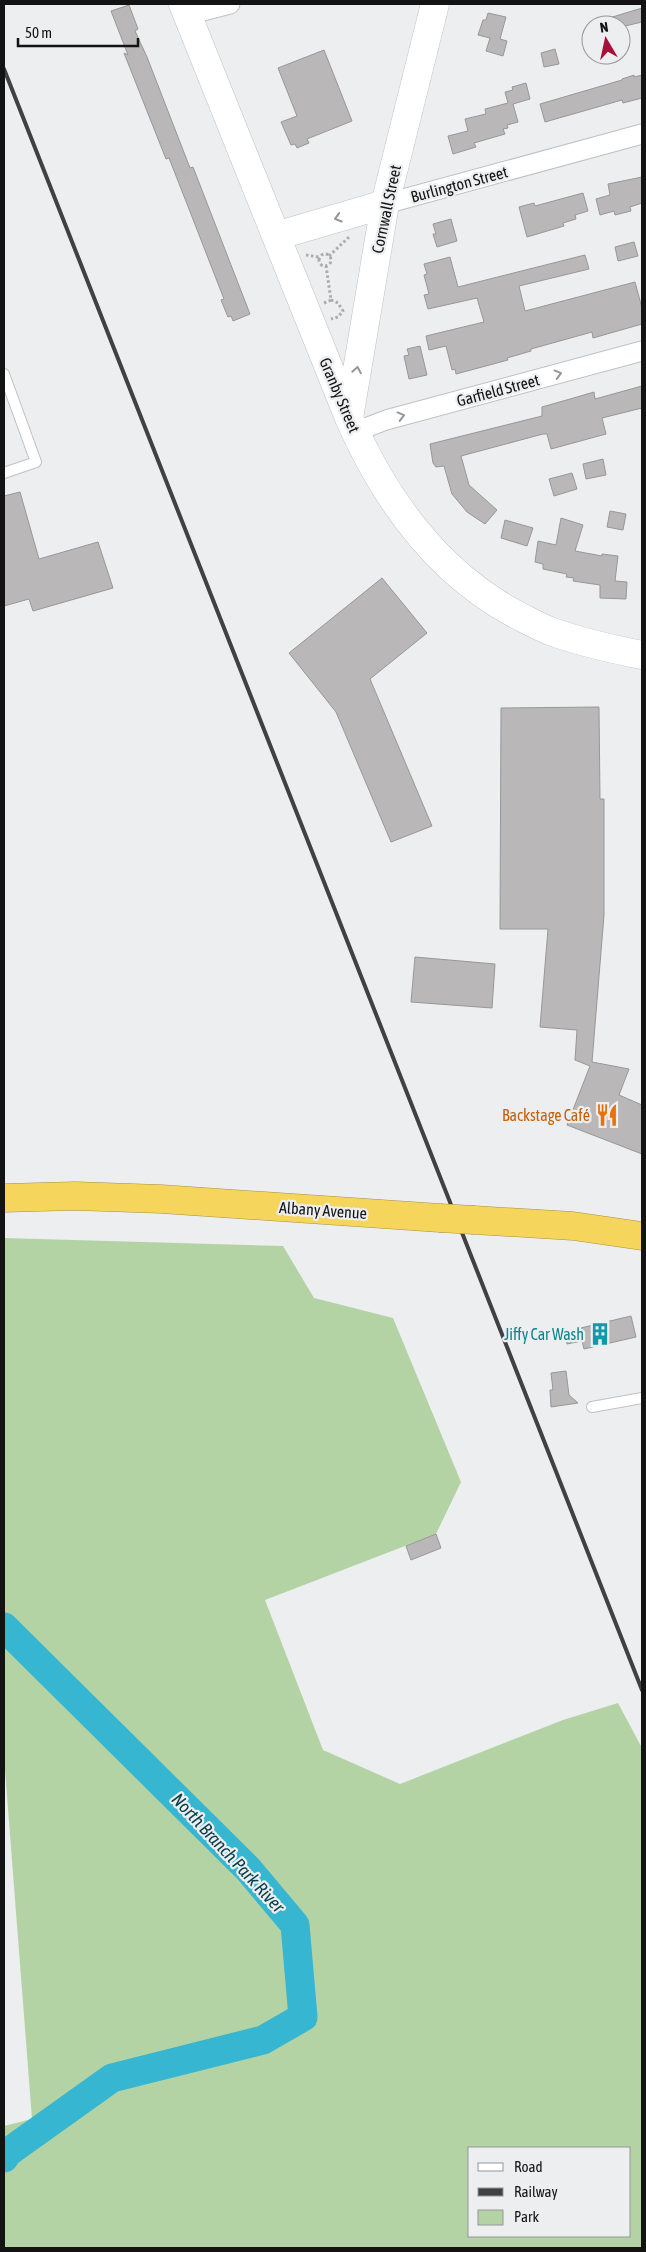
<svg xmlns="http://www.w3.org/2000/svg" width="646" height="2252" font-family="'Asap Condensed',sans-serif">
	<style>
		.green { fill: #b3d3a4; fill-rule: evenodd }
		.lines { fill: none; stroke-linecap: round; stroke-linejoin: round }
		.river { stroke: #36b6d1; stroke-width: 29 }
		.building { fill: #b9b7b7; stroke: #989796 }
		.lane-casing { stroke: #c0c1c2; stroke-width: 12 }
		.street-casing { stroke: #c0c1c2; stroke-width: 21 }
		.secondary-casing { stroke: #c0c1c2; stroke-width: 29 }
		.highway-casing { stroke: #a79143; stroke-width: 29 }
		.path { stroke: #abacad; stroke-width: 3; stroke-dasharray: 2.5 2.5; stroke-linecap: butt }
		.lane { stroke: #fff; stroke-width: 10 }
		.street { stroke: #fff; stroke-width: 19 }
		.secondary { stroke: #fff; stroke-width: 28 }
		.highway { stroke: #f6d55c; stroke-width: 28 }
		.rail { stroke: #414142; stroke-width: 4 }
		.highway-bridge-casing { stroke: #a79143; stroke-width: 29; stroke-linecap: butt }
		.highway-bridge { stroke: #f6d55c; stroke-width: 28 }
		.oneway { stroke: #959595 }
		.labels { text-anchor: middle; stroke-width: 4.5; stroke-linejoin: round; paint-order: stroke }
		.street-label { font-size: 16px; fill: #131314; stroke: #edeef0 }
		.food-label { font-size: 16px; fill: #c56008; stroke: #edeef0; text-anchor: end }
		.culture-label { font-size: 16px; fill: #0d838f; stroke: #edeef0; text-anchor: end }
		.water-label { font-size: 18px; font-style: italic; fill: #08414c; stroke: #edeef0 }
	</style>
	<rect width="100%" height="100%" fill="#edeef0"/>
	<path class="green" d="M4,1238l279,8 31,52 79,20 68,164 -25,52 -171,66 58,150 77,34 163,-64 55,-17 24,45v500h-638v-122l28,-7 -28,-362zM470,2148h160v88h-160z"/>
	<g class="lines">
		<path class="river" d="M4,1627l244,242 47,56 8,92 -40,23 -151,38 -105,75 -3,5"/>
	</g>
	<path class="building" d="M129,5l9,24 -3,2 12,26 43,111 3,-1 57,147 -17,7 -2,-5 -3,1 -7,-17 3,-1 -35,-90 -20,-51 -3,1 -42,-106 4,2 -17,-44z
		M642,8v14l-21,5v-2h-24l-1,-3z
		M488,13l18,4 -6,22 7,2 -4,15 -17,-5 4,-13 -12,-3 5,-15h3z
		M555,49l4,15 -15,3 -3,-14z
		M324,50l28,71 -45,18 2,4 -12,5 -2,-4 -4,1 -10,-23 16,-6 -19,-48z
		M634,75v2l8,-2v23l-19,5 -1,-3 -77,22 -5,-18 82,-24v-1z
		M526,83l4,16 -17,5 5,18 -11,3 1,3 -5,1 2,5 -31,9 2,4 -23,7 -5,-18 20,-5 -3,-12 21,-5 -1,-5 23,-6 -3,-11 8,-2 -1,-3z
		M642,177v26l-12,4 1,4 -16,4 -1,-4 -14,4 -4,-16 14,-4 -2,-11z
		M583,193l5,18 -13,4 1,4 -13,4 1,3 -37,11 -8,-30 15,-4 1,3z
		M451,219l6,22 -20,6 -4,-13h3l-3,-10z
		M634,242l4,14 -20,5 -3,-14z
		M585,255l4,14 -70,17 6,25 110,-29 7,26v16l-49,14 -1,-6 -61,17v2l-24,7 1,2 -52,14 -1,-5 -3,1 -6,-24 -17,4 -3,-14 58,-14 -7,-24 -49,11 -4,-14 5,-1 -5,-19 3,-1 -3,-10 26,-7 8,30z
		M420,346l7,29 -18,4 -5,-23 5,-1 -2,-6z
		M642,386v22l-40,10 4,16 -55,15 -4,-15h-4l-82,22 8,29 28,25 -12,14 -18,-12 -15,-18 -8,-28 -8,1 -3,-4 -3,-19 112,-28v-9l35,-10 17,-5 1,7z
		M603,459l3,16 -20,4 -3,-15z
		M572,473l5,16 -23,7 -5,-17z
		M20,492l19,67 59,-17 15,46 -80,23 -4,-12 -25,7v-110z
		M610,511l16,3 -3,16 -16,-3z
		M561,518l22,7 -8,26 27,5v-2l16,2 -3,25 12,1 -1,17 -26,-1v-13l-27,-4 1,-3 -8,-1 1,-3 -24,-5v-5l-8,-2 3,-21 18,4z
		M505,520l28,8 -6,18 -26,-8z
		M382,578l45,55 -57,46 62,147 -41,16 -55,-130 -47,-59z
		M599,707l1,92h4v116l-12,147 37,7 -10,26 23,10v49l-75,-29 23,-59 -15,-6 2,-30 -37,-3 8,-98h-48l1,-221z
		M415,957l80,7 -3,44 -81,-6z
		M631,1316l5,21 -52,12 -2,-8 -15,3 -3,-12z
		M566,1371l3,24 9,8 -27,4 -1,-17h3l-2,-17z
		M436,1534l5,14 -30,12 -5,-14z"/>
	<g class="lines">
		<defs>
			<path id="lane" d="M4,374l32,88 -32,11
				M592,1407l50,-9"/>
			<path id="street" d="M187,15l43,-11
				M385,204l257,-70
				M355,432l31,-12 256,-69"/>
			<path id="secondary" d="M183,4l166,414c36,82 89,156 170,198 10,5 21,11 31,15 30,11 61,18 92,24
				M276,236l109,-32
				M349,418l36,-214 50,-200"/>
			<path id="highway" d="M4,1198l71,-2 86,3 279,19
				M474,1220l99,6 69,10"/>
		</defs>
		<use href="#lane" class="lane-casing"/>
		<use href="#street" class="street-casing"/>
		<use href="#secondary" class="secondary-casing"/>
		<use href="#highway" class="highway-casing"/>
		<path class="path" d="M319 260a6 6 0 1 1 12 0a6 6 0 1 1-12 0Z
			M306,255l13,2
			M329,256l20,-19
			M331,300l7,3 5,8 -5,6 -7,2
			M324,303l7,-3 -5,-34"/>
		<use href="#lane" class="lane"/>
		<use href="#street" class="street"/>
		<use href="#secondary" class="secondary"/>
		<use href="#highway" class="highway"/>
		<path class="rail" d="M4,69l638,1621"/>
		<defs>
			<path id="highway-bridge" d="M440,1218l34,2"/>
		</defs>
		<use href="#highway-bridge" class="highway-bridge-casing"/>
		<use href="#highway-bridge" class="highway-bridge"/>
	</g>
	<defs><path id="oneway-chevron" d="M-2-3.5L2.5 0L-2 3.5" fill="none" stroke-width="1.6" stroke-linecap="round" stroke-linejoin="round" transform="scale(1.25)"/></defs>
	<g class="oneway">
		<use href="#oneway-chevron" transform="translate(338 218) rotate(163)"/>
		<use href="#oneway-chevron" transform="translate(357 370) rotate(-80)"/>
		<use href="#oneway-chevron" transform="translate(558 374) rotate(-15)"/>
		<use href="#oneway-chevron" transform="translate(401 416) rotate(-15)"/>
	</g>
	<defs>
		<symbol id="restaurant-bare" viewBox="-9 -9 18 18"><path d="M-5-6h1v4h1v-4h1v4h1v-4h1v5L-1.5 .5V6h-2V.5L-5-1ZM5-6V6H3V1.5H1.5Q1.5-4 5-6Z" fill="#e8710a" stroke="#edeef0" stroke-width="2.5" paint-order="stroke"/></symbol>
		<symbol id="building-bare" viewBox="-9 -9 18 18"><path d="M-4-6H4V6H1V3H-1V6H-4ZM-2.5-4.3h1.7v1.8h-1.7ZM.8-4.3h1.7v1.8H.8ZM-2.5-1h1.7V.8h-1.7ZM.8-1h1.7V.8H.8Z" fill="#0f9aa8" stroke="#edeef0" stroke-width="2.5" paint-order="stroke"/></symbol>
	</defs>
	<g fill-rule="evenodd">
		<use href="#restaurant-bare" x="591" y="1099" width="32" height="32"/>
		<use href="#building-bare" x="584" y="1318" width="32" height="32"/>
	</g>
	<g class="labels">
		<g class="street-label">
			<text transform="translate(459 184) rotate(-15)" y="6">Burlington Street</text>
			<text transform="translate(386 209) rotate(-78)" y="6">Cornwall Street</text>
			<text transform="translate(498 390) rotate(-15)" y="6">Garfield Street</text>
			<text transform="translate(340 395) rotate(67)" y="6">Granby Street</text>
			<text transform="translate(323 1210) rotate(4)" y="6">Albany Avenue</text>
		</g>
		<g class="food-label">
			<text x="590" y="1121">Backstage Café</text>
		</g>
		<g class="culture-label">
			<text x="584" y="1340">Jiffy Car Wash</text>
		</g>
		<g class="water-label">
			<text transform="translate(228 1853) rotate(47)" y="6">North Branch Park River</text>
		</g>
	</g>
	<rect width="646" height="2252" fill="none" stroke="#131314" stroke-width="10"/>
	<rect x="468" y="2147" width="162" height="90" fill="#edeef0" stroke="#969698"/>
	<rect x="478" y="2163" width="25" height="8" fill="#ffffff" stroke="#969698"/>
	<text x="514" y="2172" font-size="15" fill="#131314">Road</text>
	<rect x="478" y="2188" width="25" height="8" fill="#414142" stroke="#969698"/>
	<text x="514" y="2197" font-size="15" fill="#131314">Railway</text>
	<rect x="478" y="2210" width="25" height="15" fill="#b3d3a4" stroke="#969698"/>
	<text x="514" y="2222" font-size="15" fill="#131314">Park</text>
	<g transform="translate(606 40) rotate(351)"><circle r="24" fill="#edeef0" stroke="#969698"/>
	<path d="M0-4L9 19L0 12L-9 19Z" fill="#a8103b"/>
	<text y="-8" font-size="14" font-weight="bold" text-anchor="middle" fill="#131314">N</text>
	</g>
	<path d="M18 38v8h120v-8" fill="none" stroke="#131314" stroke-width="2.5"/>
	<text x="25" y="38" font-size="15" fill="#131314" stroke="#edeef0" stroke-width="4" paint-order="stroke">50 m</text>
</svg>
